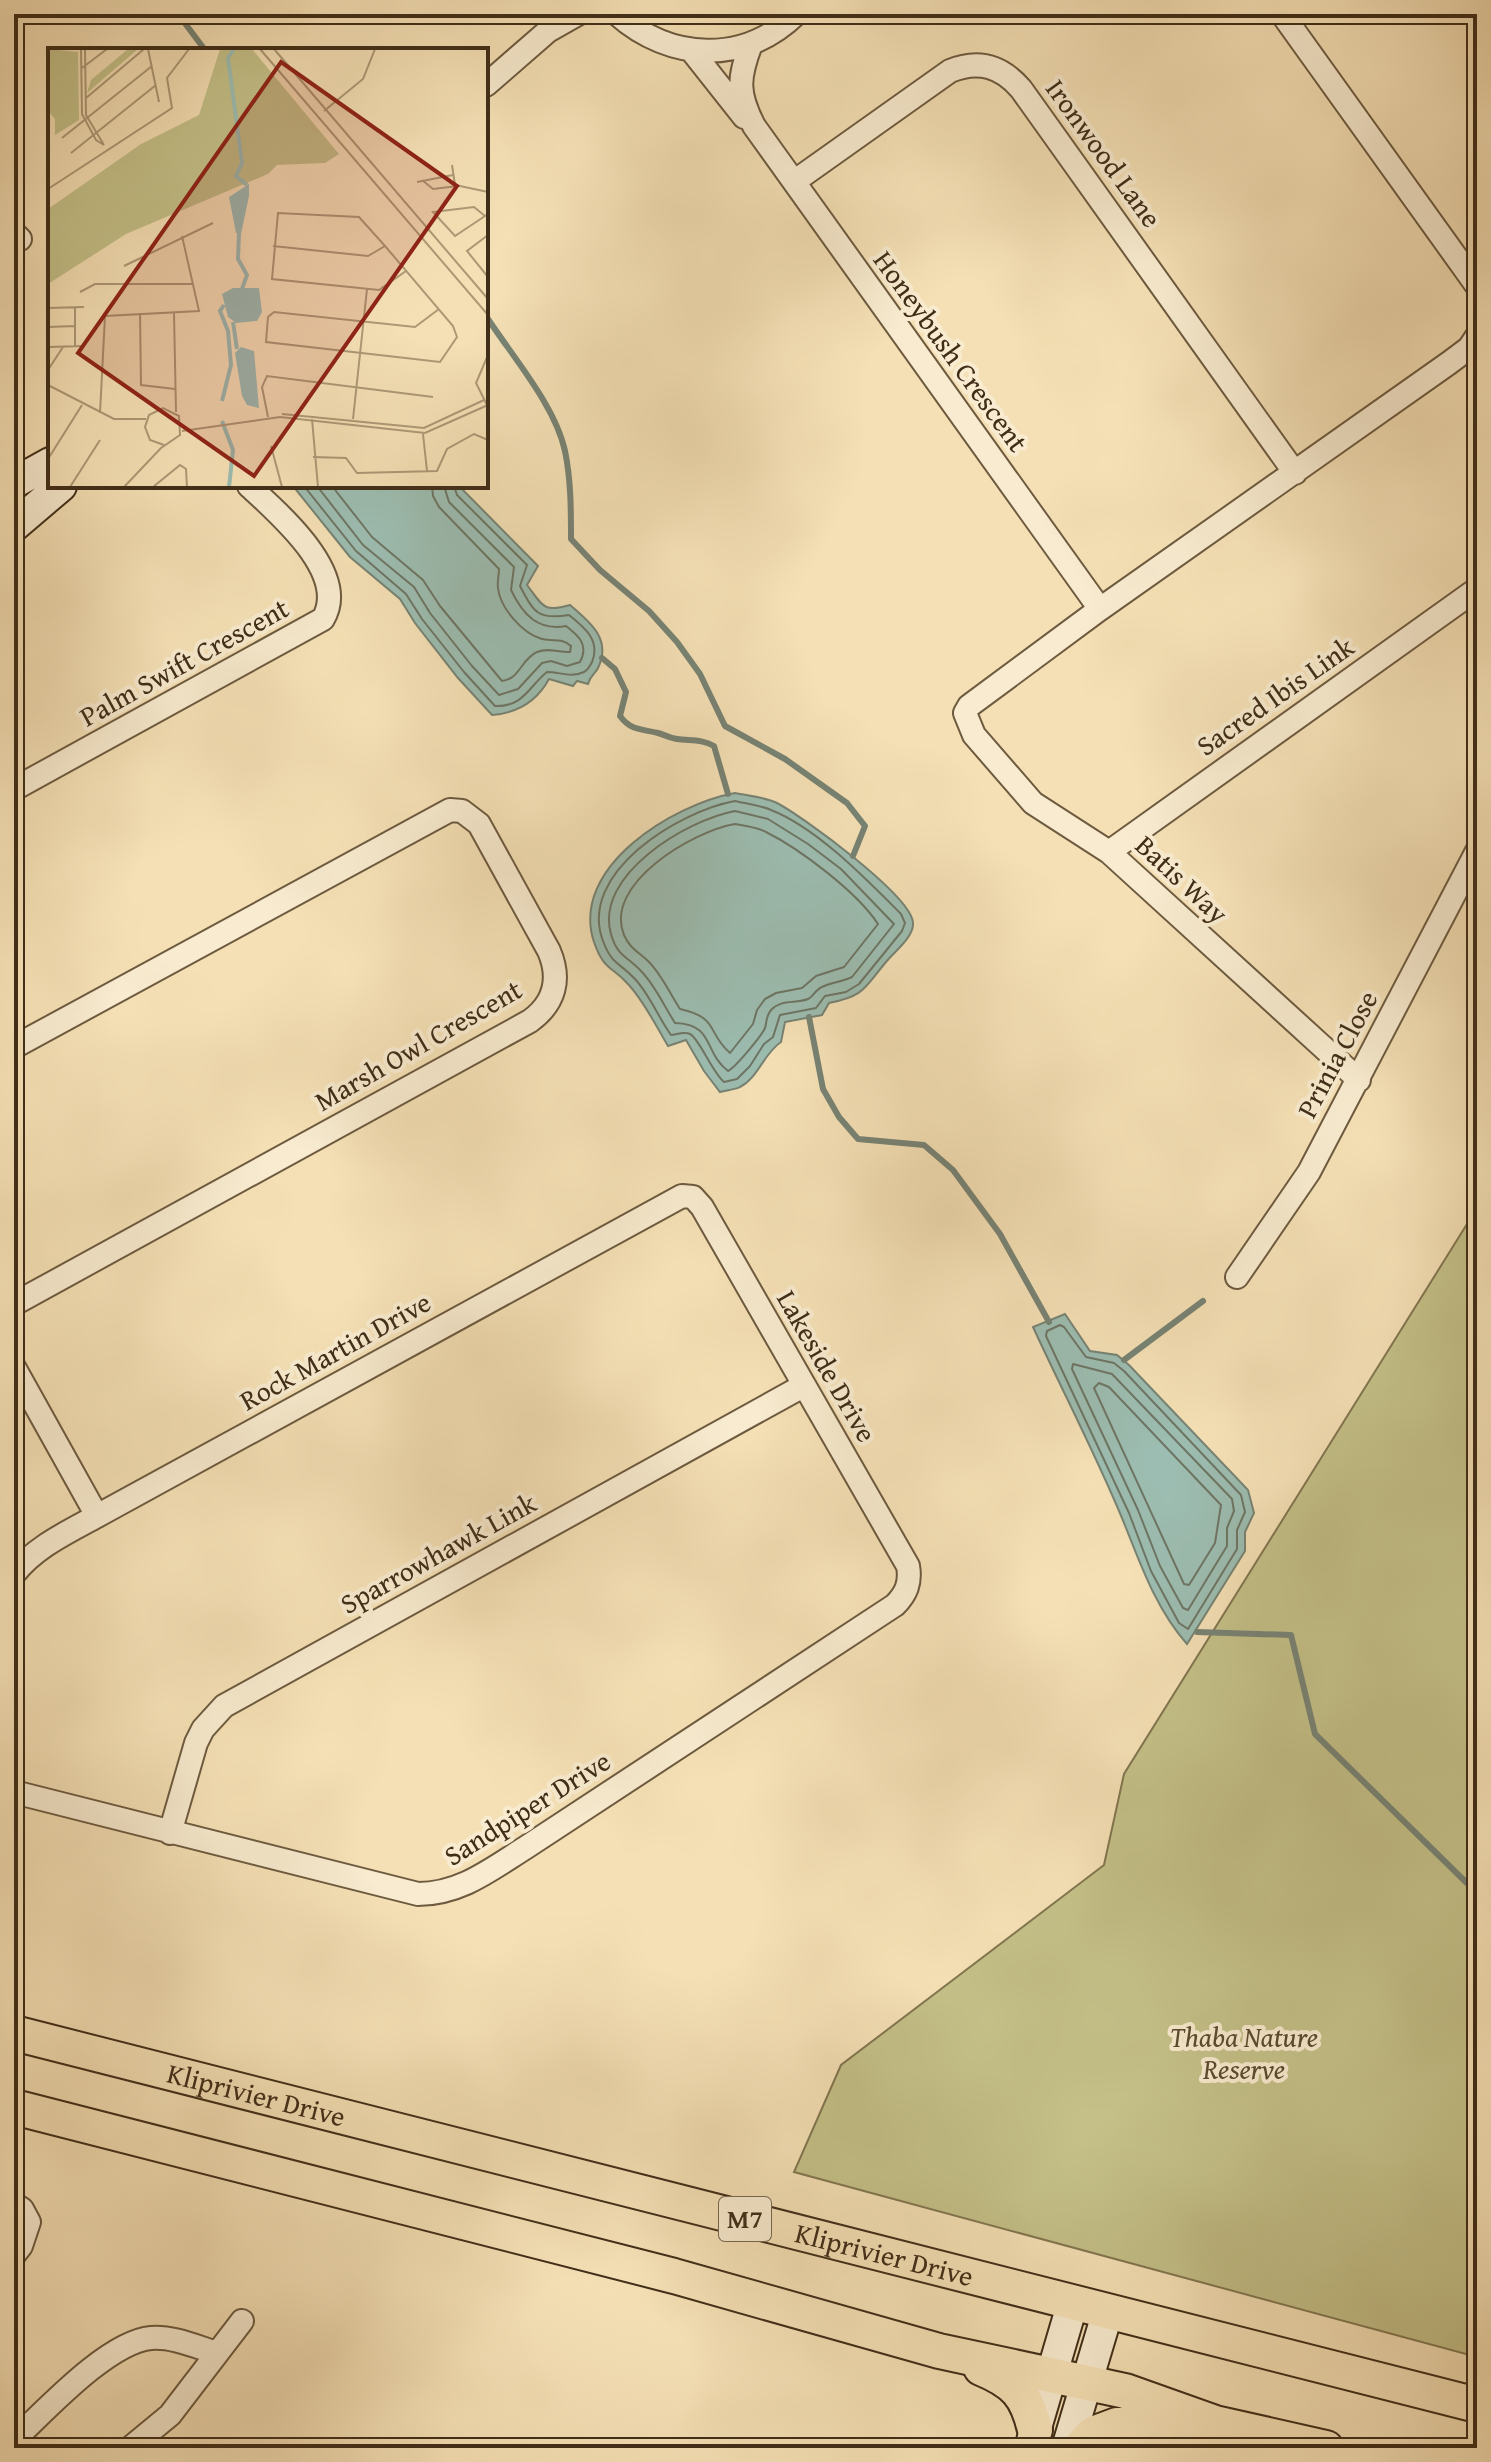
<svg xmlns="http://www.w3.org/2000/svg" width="1491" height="2462" font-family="'Gentium Book Plus',serif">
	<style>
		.green { fill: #c4c088; stroke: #827650; stroke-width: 2 }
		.water { fill: #9cbdb1; stroke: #778374; stroke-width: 2 }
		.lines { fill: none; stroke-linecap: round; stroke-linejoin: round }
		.shore { stroke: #6e7564; stroke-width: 2 }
		.stream { stroke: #778374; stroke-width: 6 }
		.street-casing { stroke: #6d5a3f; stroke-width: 26 }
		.secondary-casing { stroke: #402d18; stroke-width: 34 }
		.primary-casing { stroke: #402d18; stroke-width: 38 }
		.street { stroke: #f8ebcf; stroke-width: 22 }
		.secondary { stroke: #f8ebcf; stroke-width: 30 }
		.primary { stroke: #f5e0b5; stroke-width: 34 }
		.labels { text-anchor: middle; stroke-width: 8; stroke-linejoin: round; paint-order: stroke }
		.shield { fill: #f8ebcf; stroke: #77664f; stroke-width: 2 }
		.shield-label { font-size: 26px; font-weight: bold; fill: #402d18 }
		.street-label { font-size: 28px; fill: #402d18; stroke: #f8ebcf }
		.park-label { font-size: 28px; font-style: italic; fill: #5a4a2e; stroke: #f8ebcf }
		.inset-river { fill: none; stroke: #9cbdb1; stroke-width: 4 }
		.inset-road { fill: none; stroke: #ad9876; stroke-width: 2 }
		.view { fill: #8f2418; fill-opacity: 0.15; stroke: #8f2418; stroke-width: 4 }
		.inset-edge { fill: none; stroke: #402d18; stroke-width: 4 }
	</style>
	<rect width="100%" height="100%" fill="#f5e0b5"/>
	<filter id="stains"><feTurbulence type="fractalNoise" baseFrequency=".0025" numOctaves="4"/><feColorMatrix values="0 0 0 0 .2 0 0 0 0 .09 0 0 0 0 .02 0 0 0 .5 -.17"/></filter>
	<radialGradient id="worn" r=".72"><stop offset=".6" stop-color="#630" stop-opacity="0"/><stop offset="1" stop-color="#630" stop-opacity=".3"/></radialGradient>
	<path class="green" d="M1477,1208v1149l-683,-185 47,-107 263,-200 20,-91z"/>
	<path class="water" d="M293,486h166l79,80 -11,19c16,21 16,28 43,20 20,17 42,34 28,63 -3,6 -8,8 -10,16l-11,-3 -4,5 -24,-7c-12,22 -31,34 -57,36l-34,-37 -43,-55 -15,-24 -50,-42z
		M735,793c14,3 30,4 42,10 25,13 135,93 136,120 1,14 -19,29 -27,39 -22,26 -21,34 -57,41l-7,12 -37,7 -4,20c-17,11 -23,36 -41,45 -5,3 -14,3 -20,5l-16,-21 -18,-31 -18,6c-12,-20 -24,-45 -40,-62 -16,-18 -24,-13 -34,-42 -25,-75 80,-138 141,-149z
		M1065,1314l25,37 27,4 12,10 119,125 6,23 -9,19v19l-58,93c-32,-36 -47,-82 -65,-126 -27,-65 -60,-128 -89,-191z"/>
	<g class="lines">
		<path class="shore" d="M304,486l52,65 50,43 16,25 42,53 31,34c29,1 34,-20 52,-34 13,0 24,6 37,0 4,-2 6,-6 8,-10 9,-22 -8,-35 -23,-47 -31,5 -35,-2 -49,-29l7,-21 -70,-70 -3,-9
			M317,486l46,59 51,42 16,26 42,53 27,29 19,-6 24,-26 9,-2 16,5 13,-4c9,-17 -1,-26 -14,-36 -28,5 -43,-11 -55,-36l3,-23 -65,-65 -5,-16
			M332,486l40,51 51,43 17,26 62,75c18,-2 19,-22 35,-29 12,-5 22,1 33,0l1,-6c-10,-9 -17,-4 -29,-7 -19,-5 -42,-31 -44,-51 -1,-6 1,-13 1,-19l-60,-62 -6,-11 -1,-10
			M735,801c12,3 25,4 36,9 46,18 95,69 130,104l4,9 -3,8 -43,53 -13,8 -21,4 -9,12 -36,7 -7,22 -9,7 -14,22 -13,13 -13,3c-12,-10 -25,-44 -34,-48 -6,-3 -14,1 -19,1 -13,-18 -22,-42 -37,-57 -15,-16 -22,-13 -31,-37 -26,-68 76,-130 132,-140z
			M735,811l33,8 40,25 33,25 53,55 -42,53c-10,5 -20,5 -30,10 -7,3 -9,10 -14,12 -12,5 -27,0 -37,11 -5,6 -4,11 -6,18 -3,7 -29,39 -37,43 -25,-19 -13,-47 -53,-48 -11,-17 -20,-38 -34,-52 -14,-15 -24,-15 -30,-37 -17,-59 76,-114 124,-123z
			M735,824c10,2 22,3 31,8 34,17 91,60 112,92l-34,43 -28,9 -14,12 -26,5 -11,6 -8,11 -4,14 -23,29c-24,-21 -10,-35 -50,-44 -10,-15 -18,-34 -31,-47 -10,-10 -19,-13 -25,-27 -21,-51 69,-104 111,-111z
			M1060,1325l4,2 22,30 28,6 10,8 117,124 4,17 -8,18v19l-49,80 -9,-6 -28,-52 -22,-58 -83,-177 1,-5z
			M1073,1364l39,10 120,125 2,12 -7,17v18l-39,64 -5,-2 -23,-42 -22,-56 -66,-141z
			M1099,1383l10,4 112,118 -6,38 -26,42 -5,-1 -90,-196z"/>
		<path class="stream" d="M178,14l27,36
			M486,316c26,40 69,89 79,135 6,29 6,59 6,88l29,31 49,41 28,31 23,32 25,52 60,33 62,44 18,23 -12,30
			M602,658l13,11 11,23 -6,24c11,15 22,13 38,17 7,2 12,5 19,6 13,2 25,0 37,7l14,48
			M809,1017l14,72 16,28 19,22 66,6 29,25 47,64 49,88
			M1124,1360l79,-59
			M1197,1632l94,3 24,99 162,159"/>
		<defs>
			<path id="street" d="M617,14c53,47 127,51 179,0
				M1282,14l195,272
				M751,44c-13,34 -14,49 3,82l346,483
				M691,50l53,67
				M486,85l62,-54 30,-17
				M795,181l155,-110c29,-12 52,-4 71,18l274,384
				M14,233l6,6
				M14,789l309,-170c27,-45 -44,-105 -74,-133
				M1109,852l368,-263
				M14,1047l436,-237 12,1 17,13 70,127c12,28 6,52 -19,70l-516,283
				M1359,1080l-250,-228 -76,-49 -59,-68 -9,-22 4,-7 131,-97 349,-246 20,-15 8,-12
				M1237,1277l72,-105 168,-321
				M14,1367l83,149
				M14,1574c21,-27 54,-42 83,-58l585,-320 11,1 9,10 206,359c3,17 -2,28 -13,39l-370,243c-35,22 -65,46 -107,46l-404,-102
				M170,1833l26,-90 7,-14 21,-23 579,-320
				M14,2204l8,5 7,13 -8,24 -7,9
				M14,2440c32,-30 94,-98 137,-102 21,-2 46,9 66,15
				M130,2448l40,-33 72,-94"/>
			<path id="secondary" d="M14,483l36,-20
				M14,526l47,-40
				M1030,2448l43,-146
				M1067,2448l41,-137"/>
			<g id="primary">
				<path id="s1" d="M14,2033l1463,372"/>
				<path d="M14,2107l660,169 265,75 186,40 90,32 111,25"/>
				<path d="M981,2368c34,14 46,27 54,62"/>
				<path d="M1080,2448l13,-14 24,-9 82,-1"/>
			</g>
		</defs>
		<use href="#street" class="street-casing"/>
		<use href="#secondary" class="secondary-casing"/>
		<use href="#primary" class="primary-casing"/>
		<use href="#street" class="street"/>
		<use href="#secondary" class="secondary"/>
		<use href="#primary" class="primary"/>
	</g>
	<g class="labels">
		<rect class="shield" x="719" y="2197" width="52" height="44" rx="6"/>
		<g class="shield-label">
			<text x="745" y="2228">M7</text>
		</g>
		<g class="street-label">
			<text transform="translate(1104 153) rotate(54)" y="10">Ironwood Lane</text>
			<text transform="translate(951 351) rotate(54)" y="10">Honeybush Crescent</text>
			<text transform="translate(184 662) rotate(-29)" y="10">Palm Swift Crescent</text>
			<text transform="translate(1275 696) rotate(-35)" y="10">Sacred Ibis Link</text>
			<text transform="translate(1182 879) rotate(43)" y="10">Batis Way</text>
			<text transform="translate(418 1045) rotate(-30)" y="10">Marsh Owl Crescent</text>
			<text transform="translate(1337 1054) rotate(-62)" y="10">Prinia Close</text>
			<text transform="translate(335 1351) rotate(-29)" y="10">Rock Martin Drive</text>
			<text transform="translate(827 1366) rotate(60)" y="10">Lakeside Drive</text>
			<text transform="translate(438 1553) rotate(-29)" y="10">Sparrowhawk Link</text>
			<text transform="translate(527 1808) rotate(-32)" y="10">Sandpiper Drive</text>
			<text dy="10" stroke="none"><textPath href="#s1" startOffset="250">Kliprivier Drive</textPath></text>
			<text dy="10" stroke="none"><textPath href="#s1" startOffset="898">Kliprivier Drive</textPath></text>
		</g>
		<g class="park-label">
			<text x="1244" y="2047">Thaba Nature<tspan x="1244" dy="32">Reserve</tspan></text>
		</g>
	</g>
	<g transform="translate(48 48)">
		<rect width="440" height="440" fill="#f5e0b5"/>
		<path d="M0,1l30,3 1,68 -24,15v-16l-7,-8zM80,1h10l-51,44 4,-13zM172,1h32l87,105 -14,9 -48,2 -9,9 -142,60 -78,50v-75l93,-65 58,-29z" fill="#c4c088"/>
		<path d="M201,136v12l-8,38 -5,-1 -7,-36zM185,240h26l3,24 -5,9 -21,2 -8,-6 -6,-23zM193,299l13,4 5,57 -12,-3 -5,-9 -7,-43z" fill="#9cbdb1"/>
		<path class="inset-river" d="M186,1l-6,9 14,105 -6,13 11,9M191,185l-1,26 9,16 -5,14M185,274l4,27M174,353l9,-36 -3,-34 -8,-20 4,-6M174,373l11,29 -4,37"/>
		<path class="inset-road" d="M33,1l1,65 14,26 8,5M37,1l1,66 18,30M100,1l11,53M212,1l228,266M226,1l214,250M34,20l25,-19M38,50l58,-49M276,63l39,-32 12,-30M14,90l90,-72M23,105l85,-68M404,117l3,20 33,7M374,132l11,9 25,-3M369,134l36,-7M0,141l124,-81 -5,-30 22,-29M437,168l-11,-9 -41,5 22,24 33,-22M440,187l-21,16 21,26M225,198l95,10 17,-10M76,218l89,-43M358,223l-27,19 -107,-11 6,-66 81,4 26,29 68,80 4,11 -17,25 -174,-20 2,-25 6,-5 141,15 24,-18M32,244l15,-8h98M27,259v39M0,260l36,-1M92,265l1,72 34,4M126,265l2,99M0,279l27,-1M0,299l36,-1M0,322l15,-23M0,337l66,34h32M439,357l-11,-22 12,-28M52,365l5,-97 94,-5 -17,-75M234,366l142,14 60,-28M220,369l-6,-30 5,-11 166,21M264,371l6,68M305,371l14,-130M134,383l98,-14 145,16 63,-28M375,386l4,37M223,398l11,41M265,409l33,1 11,15 80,-2 10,-22 27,-15 14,6M0,411l34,-54M22,439l30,-47M76,439l37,-39 19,-13 -1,-19 -16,-8 -14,7 -4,12 5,13 14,5M105,439l27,-22 6,4 1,18"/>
		<path class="view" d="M233,14l176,124 -203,290 -176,-123z"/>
		<rect width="440" height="440" class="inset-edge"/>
	</g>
	<rect width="1491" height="2462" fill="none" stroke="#f5e0b5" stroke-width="48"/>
	<rect x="16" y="16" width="1459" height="2430" fill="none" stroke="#402d18" stroke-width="4"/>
	<rect x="24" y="24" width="1443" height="2414" fill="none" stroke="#402d18" stroke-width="2"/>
	<rect width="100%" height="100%" filter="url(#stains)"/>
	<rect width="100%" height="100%" fill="url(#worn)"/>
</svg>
